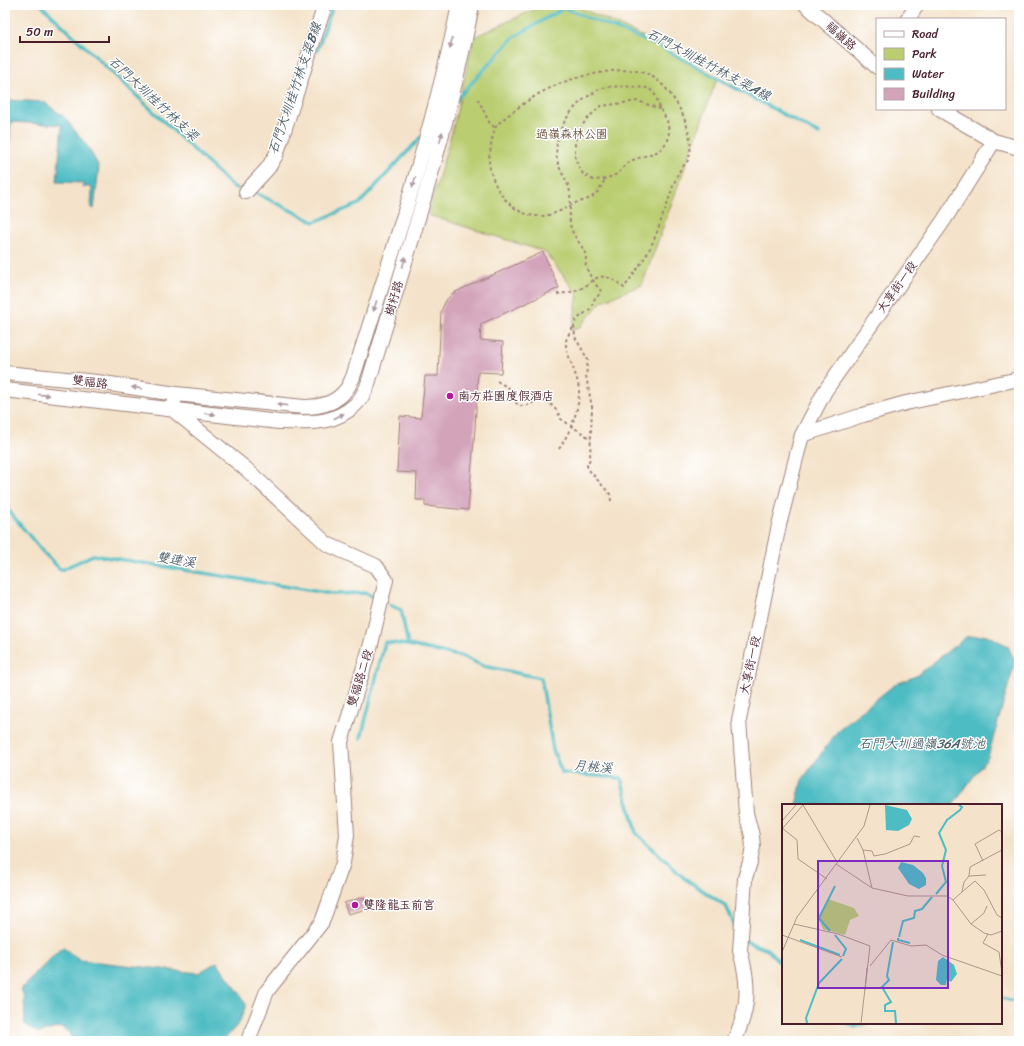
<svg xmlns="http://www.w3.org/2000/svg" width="1024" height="1046" font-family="Sriracha,'LXGW WenKai TC',sans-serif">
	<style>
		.green { fill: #bace71; stroke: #82764e }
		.water { fill: #4ebcc3; stroke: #4c6e77 }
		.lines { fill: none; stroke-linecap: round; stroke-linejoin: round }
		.stream { stroke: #4ebcc3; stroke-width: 3.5 }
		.building { fill: #d3a3ba }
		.minor-casing { stroke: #9f817a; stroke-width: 16 }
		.path { stroke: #9f817a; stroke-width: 2; stroke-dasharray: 3 3; stroke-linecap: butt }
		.minor { stroke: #fff; stroke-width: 14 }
		.oneway { fill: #ae9aa0 }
		.poi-dot { fill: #b5179e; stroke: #fff; stroke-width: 1.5 }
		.labels { text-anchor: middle; stroke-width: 3; stroke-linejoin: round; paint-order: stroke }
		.street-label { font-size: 12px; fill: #4a1f2b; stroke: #fff }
		.park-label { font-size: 12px; fill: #6c5440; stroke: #fff }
		.poi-label { font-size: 12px; fill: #4a1f2b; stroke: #fff; text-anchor: start }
		.water-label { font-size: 13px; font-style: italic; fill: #4c5e68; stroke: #fff }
		.inset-river { fill: none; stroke: #4ebcc3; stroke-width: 2 }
		.inset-road { fill: none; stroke: #b0958a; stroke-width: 1 }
		.view { fill: #7b2cbf; fill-opacity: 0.15; stroke: #7b2cbf; stroke-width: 2 }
		.inset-edge { fill: none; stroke: #4a1f2b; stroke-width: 2 }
	</style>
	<rect width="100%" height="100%" fill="#fff"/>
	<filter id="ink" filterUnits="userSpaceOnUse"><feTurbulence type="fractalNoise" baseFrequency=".025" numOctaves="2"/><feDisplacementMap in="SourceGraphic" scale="8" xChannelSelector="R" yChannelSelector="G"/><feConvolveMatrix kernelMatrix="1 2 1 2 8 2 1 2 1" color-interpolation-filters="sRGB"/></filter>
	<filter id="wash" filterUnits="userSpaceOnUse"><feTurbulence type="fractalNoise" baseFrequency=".012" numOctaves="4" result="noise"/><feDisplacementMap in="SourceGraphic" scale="16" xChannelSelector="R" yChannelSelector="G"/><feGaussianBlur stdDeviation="0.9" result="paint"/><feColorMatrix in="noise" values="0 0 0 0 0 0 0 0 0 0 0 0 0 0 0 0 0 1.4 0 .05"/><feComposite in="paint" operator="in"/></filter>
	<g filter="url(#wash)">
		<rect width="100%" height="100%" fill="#f4e3ca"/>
		<path class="green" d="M544,5h30l83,38 60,36 -75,206 -40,16 -23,27 -7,2 6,-35 -33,-43 -117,-37 25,-87 21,-91z"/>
		<path class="water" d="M9,100l35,2 20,15 24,30 11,20 -5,42 -3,-2 1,-20h-9v-4l-26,-1 5,-57 -51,-3 -4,55h-2v-74z
			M987,635l21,11 7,16 -27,95 -35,48h-157l6,-25 37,-51 55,-44 22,-9 50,-39z
			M62,947l18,13 118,13 19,-11 22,30 7,13 -7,18 -16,18h-153l1,-8 -10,-6 -23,6 -13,-9 -1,-27 -3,-8z"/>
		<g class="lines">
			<path class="stream" d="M41,5l192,182 4,1
				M317,51l16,-46
				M456,100l58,-63 50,-29 95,38 160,88
				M252,191l62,31 45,-18 62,-67
				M5,511l3,-1 34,41 19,19 32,-15 239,39 33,-1 7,3
				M390,605l11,5 7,35
				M361,738l24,-96 23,3 56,12 19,9 58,12 12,72 9,23 59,5 15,55 48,45 42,28 10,22
				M745,941l23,9 15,16
				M1001,998l18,4
				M847,1023l8,4 11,-4"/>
		</g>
		<g id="blocks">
			<path class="building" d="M543,252l16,36 -78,36 -1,16 23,2 -2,31 -23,-1 -3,56 -7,82 -43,-4v-6h-9l1,-27 -20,-1 3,-56 21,2 4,-42h13l3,-65 5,-11 7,-7z
				M364,897l3,12 -19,5 -4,-11z"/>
		</g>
	</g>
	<g filter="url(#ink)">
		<use href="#blocks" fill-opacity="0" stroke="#9f817a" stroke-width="1"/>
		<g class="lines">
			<defs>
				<path id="minor" d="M806,5l71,62
					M908,19l9,-14
					M939,109l55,32 25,7
					M246,192l22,-24 8,-13 49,-150
					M5,373l92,9 79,12 128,13c15,0 31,-3 41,-16 4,-4 6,-10 8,-14 39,-123 80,-246 106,-372
					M5,390l274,32c28,0 53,4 76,-17 5,-4 9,-12 12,-18 38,-127 80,-252 105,-382
					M176,394l-4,15 74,60 81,75 49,22 10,14 -15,64 -30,98 6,93 -4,28 -21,59 -55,69 -19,50
					M802,435l61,-20 43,-12 113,-24
					M734,1041c15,-32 16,-56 6,-90l5,-73 5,-16 3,-15 -1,-11 -6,-23 -7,-93 40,-195 23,-90 23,-44 119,-171 50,-79"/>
			</defs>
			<use href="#minor" class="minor-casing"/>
			<path class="path" d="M478,99l11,23 6,6
				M557,294c9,-1 20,-2 28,-8 3,-1 5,-4 8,-6 12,-8 22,0 31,8 8,-12 17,-24 24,-36 6,-11 11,-25 15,-37 6,-13 9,-30 16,-43 2,-4 7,-8 9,-12 11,-26 -17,-78 -43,-87 -20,-6 -41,-1 -61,3 -26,6 -49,18 -70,35 -6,4 -14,10 -18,16 -3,5 -4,13 -5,18 0,5 -2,10 -2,15 1,25 21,55 48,56 13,1 25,-6 37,-12 2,-2 5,-2 8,-3 13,-3 18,-11 23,-22
				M497,381l12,7 2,9 8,9 11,-1 7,-6 7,-2 13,14 4,8 30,20
				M559,449c11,-17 20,-37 20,-58 0,-15 -15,-39 -13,-50 1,-5 5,-10 7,-14
				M611,501l-1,-7 -22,-25 -1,-4 3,-6 2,-52 -6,-31 2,-16 -13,-23 -1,-11 2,-6 14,-11 6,-13h2l3,-5c-5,-5 -14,-19 -15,-26 -1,-3 0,-6 0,-9 -3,-12 -15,-20 -16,-33 -1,-10 1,-20 0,-30 -1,-12 -11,-21 -13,-34 -4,-24 11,-49 30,-62 5,-3 11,-8 16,-9 15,-3 31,-1 46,0l7,8 4,13 7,11 2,11 -1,10 -9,10 -29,10 -13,13 -12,5 -12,1 -10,-6 -8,-15v-18l4,-12 11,-13 11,-10 37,-5 22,8"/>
			<use href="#minor" class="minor"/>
		</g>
		<defs><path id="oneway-solid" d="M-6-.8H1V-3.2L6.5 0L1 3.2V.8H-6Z"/></defs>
		<g class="oneway">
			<use href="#oneway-solid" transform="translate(451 43) rotate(102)"/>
			<use href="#oneway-solid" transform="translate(441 137) rotate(-76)"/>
			<use href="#oneway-solid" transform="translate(414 182) rotate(107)"/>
			<use href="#oneway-solid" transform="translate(404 262) rotate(-73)"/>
			<use href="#oneway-solid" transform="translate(375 306) rotate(107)"/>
			<use href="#oneway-solid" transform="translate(137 388) rotate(-171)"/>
			<use href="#oneway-solid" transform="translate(44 395) rotate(6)"/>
			<use href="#oneway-solid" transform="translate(282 405) rotate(-174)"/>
			<use href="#oneway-solid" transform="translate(210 414) rotate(7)"/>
			<use href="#oneway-solid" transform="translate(339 416) rotate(-27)"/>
		</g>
	</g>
	<g class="poi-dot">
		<circle cx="450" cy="396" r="4"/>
		<circle cx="355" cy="905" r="4"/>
	</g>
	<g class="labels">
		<g class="street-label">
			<text transform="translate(841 36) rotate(42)" y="4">福嶺路</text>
			<text transform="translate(897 287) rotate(-55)" y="4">大享街一段</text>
			<text transform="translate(394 298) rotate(-73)" y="4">樹籽路</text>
			<text transform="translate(90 382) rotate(7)" y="4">雙福路</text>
			<text transform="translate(750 665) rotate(-78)" y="4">大享街一段</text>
			<text transform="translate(360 678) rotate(-73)" y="4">雙福路二段</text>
		</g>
		<g class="park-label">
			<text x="572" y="138">過嶺森林公園</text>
		</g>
		<g class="poi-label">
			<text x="458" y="400">南方莊園度假酒店</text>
			<text x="363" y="909">雙隆龍玉前宮</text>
		</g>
		<g class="water-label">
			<text transform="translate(709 64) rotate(28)" y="5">石門大圳桂竹林支渠A線</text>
			<text transform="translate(294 88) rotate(-71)" y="5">石門大圳桂竹林支渠B線</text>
			<text transform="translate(154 98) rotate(43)" y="5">石門大圳桂竹林支渠</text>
			<text transform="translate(176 559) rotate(9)" y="5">雙連溪</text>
			<text x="922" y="748">石門大圳過嶺36A號池</text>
			<text transform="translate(593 766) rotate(5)" y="5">月桃溪</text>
		</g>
	</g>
	<g transform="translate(782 804)">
		<rect width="220" height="220" fill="#f4e3ca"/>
		<path d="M46,95l26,9 5,8 -9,4 -5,15 -22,-6 -5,-11z" fill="#bace71"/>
		<path d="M103,1l22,5 5,9 -3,6 -11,6 -12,-1zM119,58l12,3 10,8 3,5v7l-7,4 -10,-5 -11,-16zM161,153l11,8 3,9 -6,8 -4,-3 -1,6h-5l-5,-5 2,-19z" fill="#4ebcc3"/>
		<path class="inset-river" d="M154,90l10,-12 -4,-16 4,-16 -7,-17 8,-13 13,-10 2,-3 -3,-2M48,127l-11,-13 16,-32M53,131l11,14 -3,7M117,133l4,-16 11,-3 1,-7 7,-2 10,-12M116,134v2l12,3M18,136l40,15M111,138l-6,34 2,4 -7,7 9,15 -6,3v6h10l1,12M25,219l-1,-5 13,-35 23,-24"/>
		<path class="inset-road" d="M21,1l34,57M0,17l14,-16M0,24l15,12 1,19 29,20M0,25l21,-24M75,34l6,12 9,38M81,46l9,1 2,5 11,-2 25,-10 4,-8 6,1M201,57l-8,-17 24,-14 3,2M54,60l36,24 36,8h39l6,4 18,24 13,9 7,2 11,-4M187,72l1,-9 32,-17M187,72l17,-1M180,88l13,-11 9,9 13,25 5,3M171,96l9,-8 2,-10 5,-6M12,120l44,10 32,12 -9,77M189,120l13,-11 3,-7M206,130l-5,9 16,9 3,21M0,131l60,22M0,148l15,-35 67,-91 6,-21M88,162l21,-26 20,6 15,-1 16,10 60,21M83,186l2,-22"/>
		<path class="view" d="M36,57h130v127h-130z"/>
		<rect width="220" height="220" class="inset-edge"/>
	</g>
	<rect width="1024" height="1046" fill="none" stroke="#fff" stroke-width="20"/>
	<rect x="876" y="18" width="130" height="92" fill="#ffffff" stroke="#b7a5aa"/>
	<rect x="884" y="31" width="20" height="6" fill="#ffffff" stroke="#b7a5aa"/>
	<text x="912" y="38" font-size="12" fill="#4a1f2b">Road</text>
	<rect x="884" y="48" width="20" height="12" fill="#bace71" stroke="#b7a5aa"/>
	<text x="912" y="58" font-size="12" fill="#4a1f2b">Park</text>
	<rect x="884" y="68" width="20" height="12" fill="#4ebcc3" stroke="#b7a5aa"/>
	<text x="912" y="78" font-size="12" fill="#4a1f2b">Water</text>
	<rect x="884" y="88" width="20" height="12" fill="#d3a3ba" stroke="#b7a5aa"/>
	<text x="912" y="98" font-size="12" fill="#4a1f2b">Building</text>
	<path d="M20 36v6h89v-6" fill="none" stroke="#4a1f2b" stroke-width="2"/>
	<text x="26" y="36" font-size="12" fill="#4a1f2b" stroke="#ffffff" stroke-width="3" paint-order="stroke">50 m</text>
</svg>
